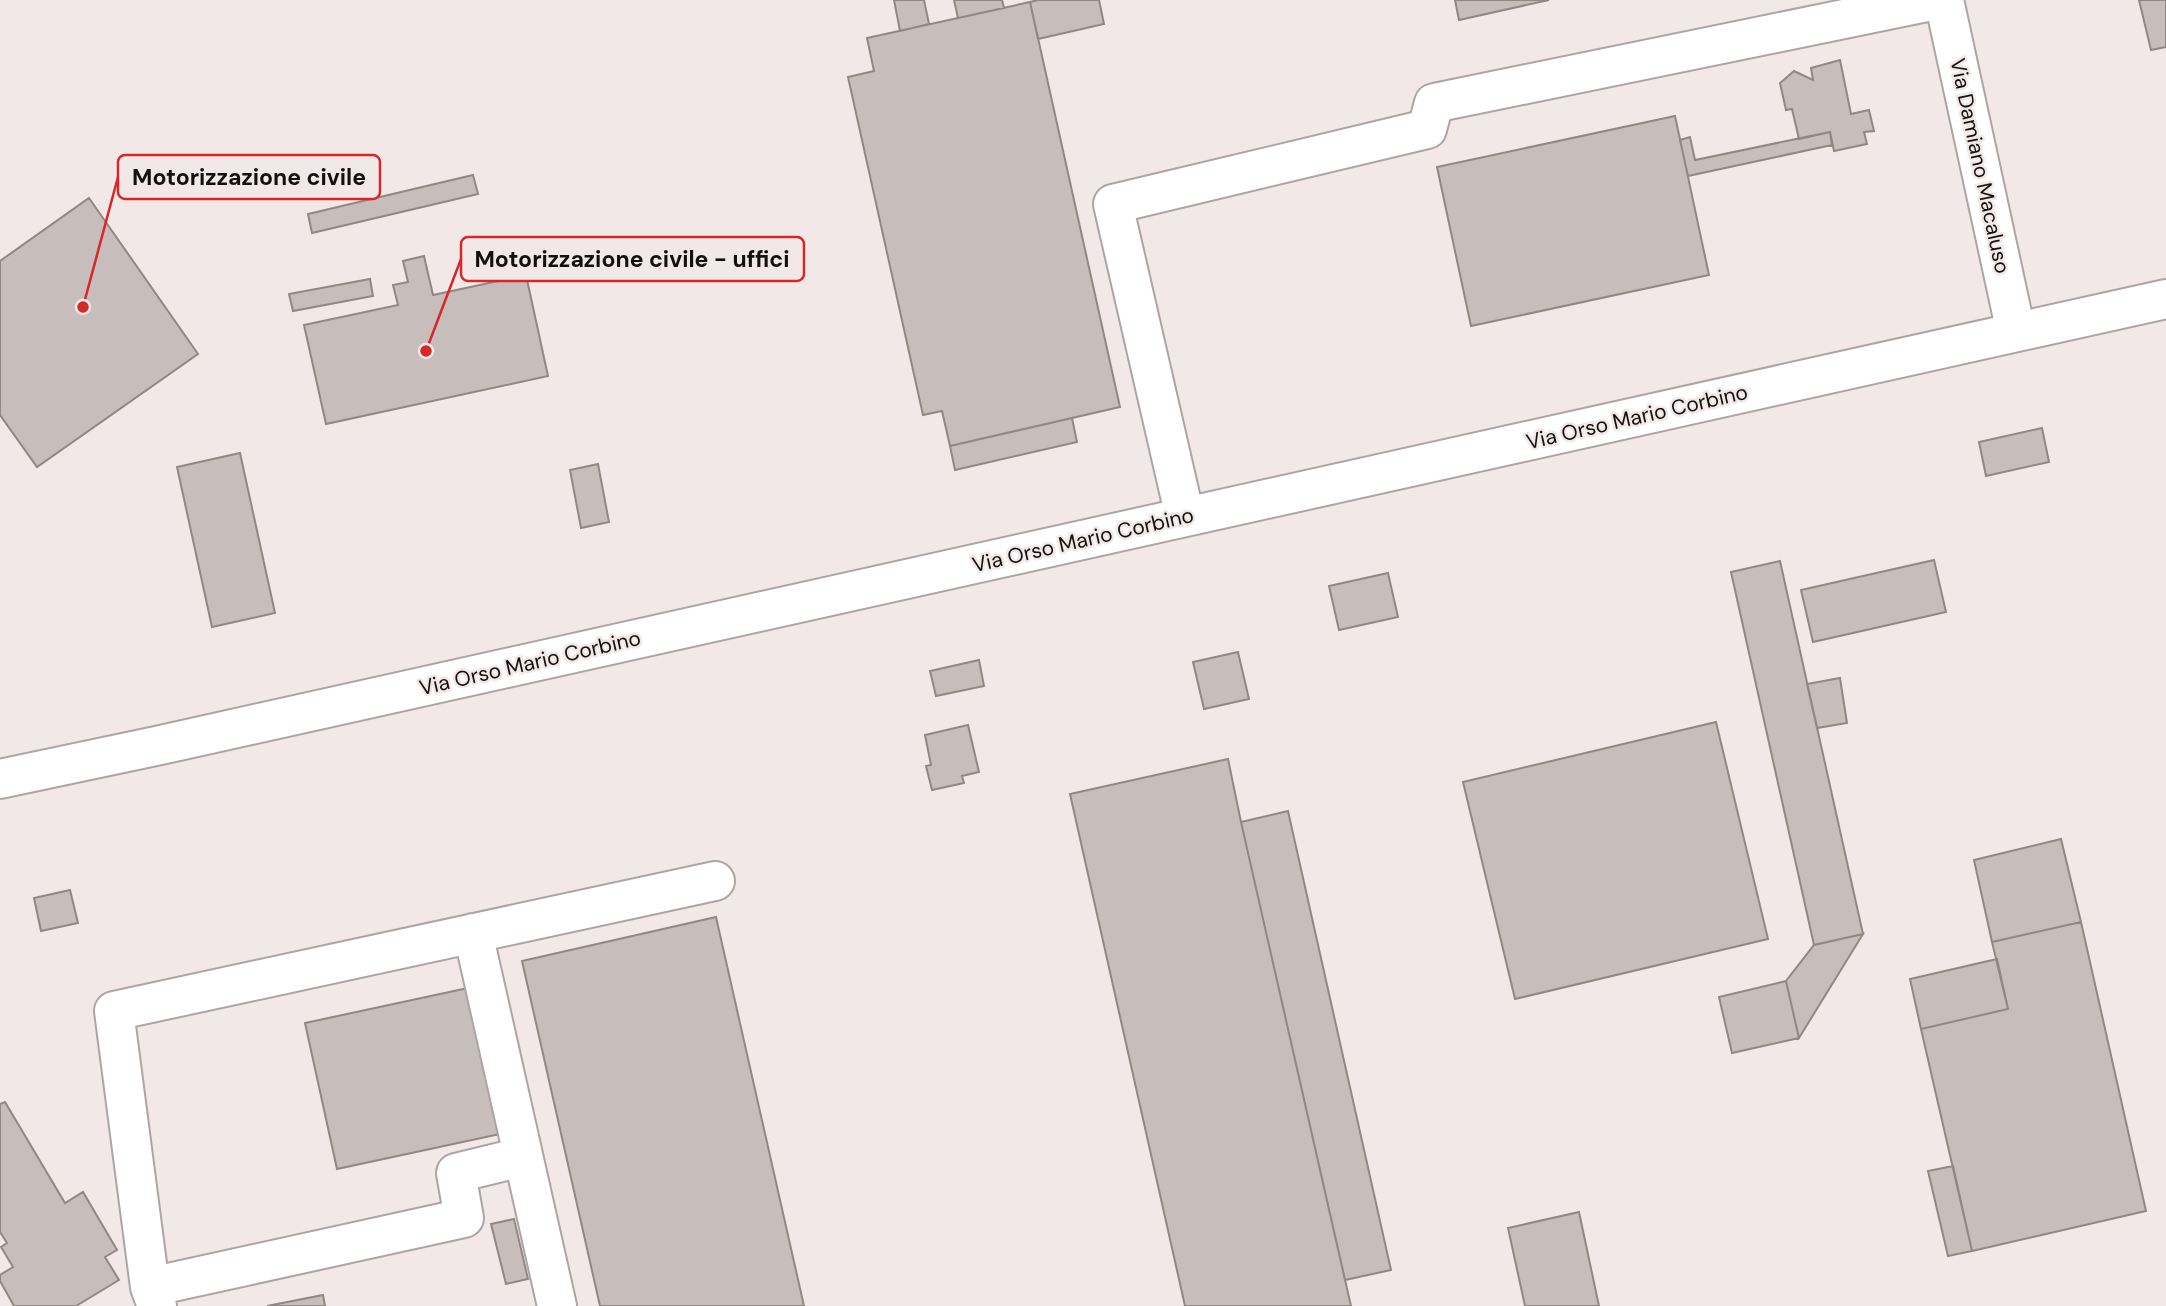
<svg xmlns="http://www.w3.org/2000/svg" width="2166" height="1306" font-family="'DM Sans',sans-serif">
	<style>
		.building { fill: #c7bdba; stroke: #918884; stroke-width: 2 }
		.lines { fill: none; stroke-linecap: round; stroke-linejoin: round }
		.minor-casing { stroke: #afa4a4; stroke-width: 42 }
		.minor { stroke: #fff; stroke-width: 38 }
		.labels { text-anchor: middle; stroke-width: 5; stroke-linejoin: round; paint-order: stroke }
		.street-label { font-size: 21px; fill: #141010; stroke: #f3e8e8 }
		.leader { fill: none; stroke: #d62828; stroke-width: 2.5 }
		.callout-dot { fill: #d62828; stroke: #f3e8e8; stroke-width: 2.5 }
		.callout { fill: #f3e8e8; stroke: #d62828; stroke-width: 2.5 }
		.callout-label { font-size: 23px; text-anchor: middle; font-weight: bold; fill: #141010 }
	</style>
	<rect width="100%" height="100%" fill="#f3e8e8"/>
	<path class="building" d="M894,0h30l5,24 -29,7z
		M954,0h48l2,8 -46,10z
		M1038,0h61l5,24 -66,15 -8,-37z
		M1455,0h94l-90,20z
		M2139,0h27v47l-15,3z
		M1030,2l90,405 -170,39 -8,-35 -19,4 -75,-338 26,-6 -7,-33z
		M1840,60l11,54 18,-4 5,21 -10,1 3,12 -33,7 -4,-19 -31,7 -7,-30 -6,1 -6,-27 14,-12 19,9 -2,-12z
		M1675,116l34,159 -238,51 -34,-159z
		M1830,132l2,13 -144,31 -8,-36 10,-3 5,23z
		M473,175l5,19 -166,39 -4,-19z
		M89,198l109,156 -161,113 -37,-52v-154z
		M424,256l9,39 93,-20 22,101 -222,48 -22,-99 94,-20 -5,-20 15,-3 -5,-21z
		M370,279l3,17 -80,15 -4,-17z
		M1072,418l5,24 -122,28 -5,-24z
		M2042,428l7,34 -63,14 -7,-34z
		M240,453l35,160 -63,14 -35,-160z
		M598,464l11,58 -28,6 -11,-58z
		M1934,560l12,52 -133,30 -12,-52z
		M1780,561l83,373 -49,11 -83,-373z
		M1388,573l10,44 -59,13 -10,-44z
		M1238,652l11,47 -45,10 -11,-47z
		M979,660l5,26 -48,10 -6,-25z
		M1840,678l7,45 -30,5 -10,-44z
		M1716,722l52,217 -253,60 -52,-217z
		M968,725l11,47 -17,4 2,7 -32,7 -6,-24 5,-1 -6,-30z
		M1228,759l13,63 110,484h-166l-115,-512z
		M1288,811l103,459 -46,10 -104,-458z
		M2061,839l20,83 -89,20 -18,-82z
		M70,890l8,33 -37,8 -7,-33z
		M716,917l88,389h-204l-78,-345z
		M2081,922l65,289 -174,40 -51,-222 87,-20 -16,-67z
		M1863,934l-64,104 -13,-57 28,-36z
		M1997,959l11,50 -87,20 -11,-50z
		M1786,981l13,57 -67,15 -13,-56z
		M468,988l32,146 -163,35 -32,-146z
		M5,1102l60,101 18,-11 34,58 -12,7 14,23 -43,26h-62l-14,-25v-6l13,-8 -12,-20 6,-4 -7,-11v-128z
		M1953,1166l19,85 -24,5 -20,-85z
		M1579,1212l20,94h-74l-17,-78z
		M514,1219l14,60 -22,5 -15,-60z
		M323,1295l2,11h-58z"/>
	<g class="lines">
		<defs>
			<path id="minor" d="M1944,0l72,332
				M1185,517l-72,-313 314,-75 7,-26 503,-103
				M0,779l156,-33 2010,-447
				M473,933l84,373
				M150,1287l314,-69 -8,-45 66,-16
				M157,1306l-7,-19 -36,-276 601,-130"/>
		</defs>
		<use href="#minor" class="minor-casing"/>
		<use href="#minor" class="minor"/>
	</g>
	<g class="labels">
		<g class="street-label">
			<text transform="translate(1980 166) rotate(78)" y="7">Via Damiano Macaluso</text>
			<text transform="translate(1637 417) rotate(-13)" y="7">Via Orso Mario Corbino</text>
			<text transform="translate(1083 540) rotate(-13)" y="7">Via Orso Mario Corbino</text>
			<text transform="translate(530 663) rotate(-13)" y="7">Via Orso Mario Corbino</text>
		</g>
	</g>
	<path class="leader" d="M83 307L118 177M426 351L461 259"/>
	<g class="callout-dot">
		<circle cx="83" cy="307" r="7"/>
		<circle cx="426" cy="351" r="7"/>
	</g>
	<g class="callout">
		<rect x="118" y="155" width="262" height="44" rx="7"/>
		<rect x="461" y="237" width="343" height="44" rx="7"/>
	</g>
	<g class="callout-label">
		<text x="249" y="185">Motorizzazione civile</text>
		<text x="632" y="267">Motorizzazione civile - uffici</text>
	</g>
</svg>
